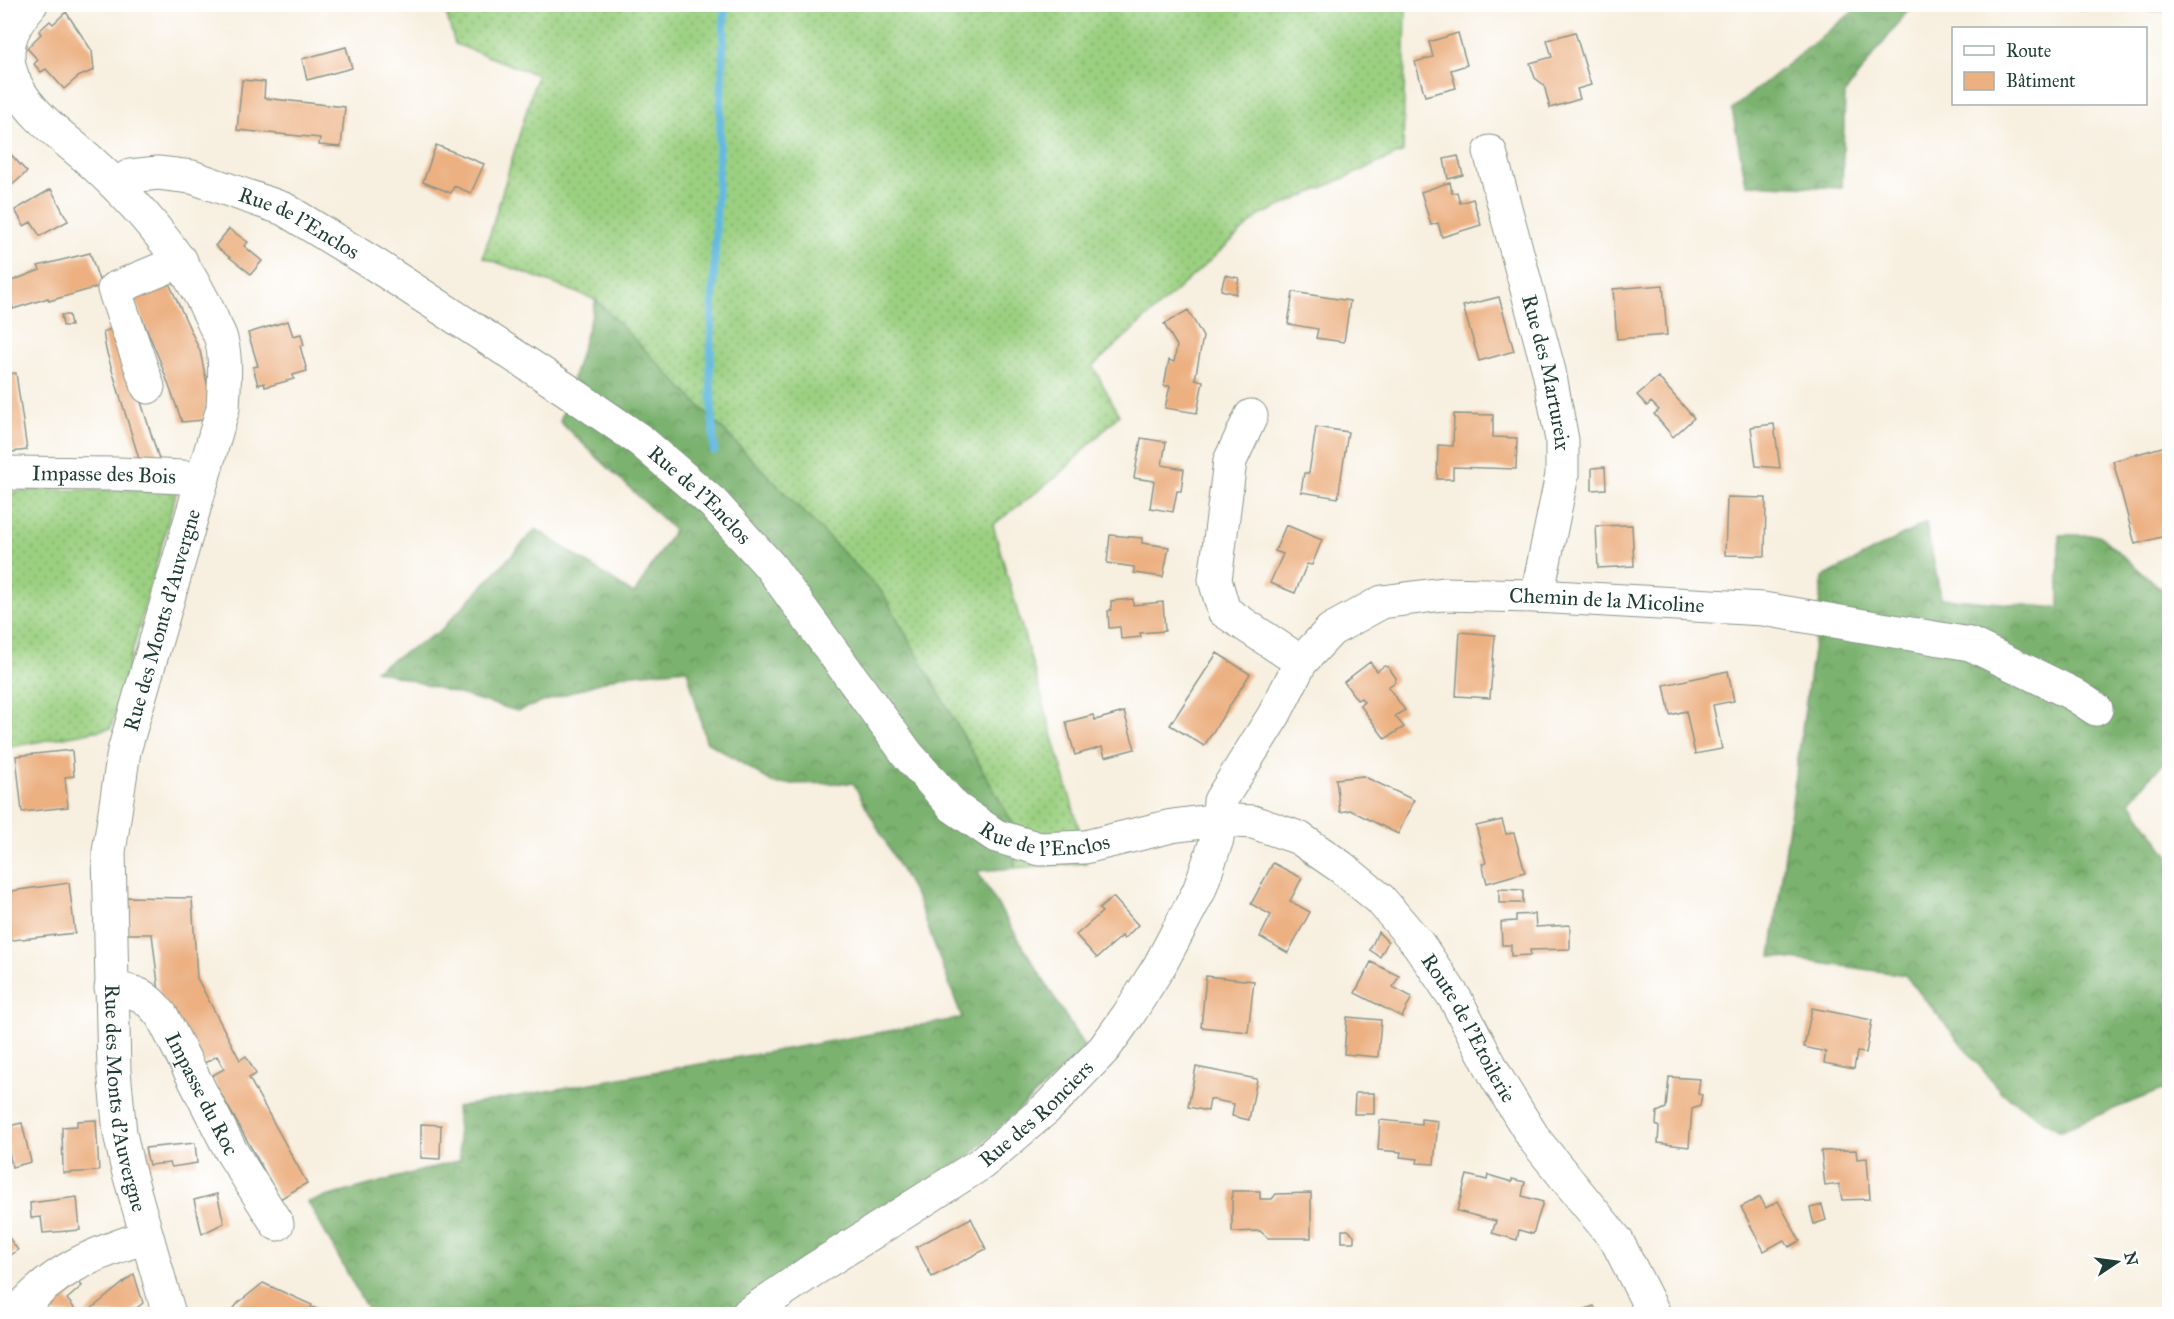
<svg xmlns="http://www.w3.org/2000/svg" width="2174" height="1319" font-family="'IM FELL Great Primer',serif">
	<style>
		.grass { fill: url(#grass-dots); stroke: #5d865a; stroke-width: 1.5 }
		.forest { fill: url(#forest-crowns); stroke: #4e7852; stroke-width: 1.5 }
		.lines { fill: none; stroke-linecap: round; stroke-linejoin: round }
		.stream { stroke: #64bae0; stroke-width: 8 }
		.building { fill: #ecb081 }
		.minor-casing { stroke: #8b968a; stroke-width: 35 }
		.minor { stroke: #fff; stroke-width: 33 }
		.labels { text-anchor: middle; stroke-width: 4.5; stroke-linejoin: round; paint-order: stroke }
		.street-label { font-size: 21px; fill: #1f3d34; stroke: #fff }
	</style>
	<defs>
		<pattern id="grass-dots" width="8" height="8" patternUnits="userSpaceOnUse" patternTransform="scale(1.5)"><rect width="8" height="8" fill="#9bd081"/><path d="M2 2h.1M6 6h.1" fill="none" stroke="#7eaa6a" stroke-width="1.8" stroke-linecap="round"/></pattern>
		<pattern id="forest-crowns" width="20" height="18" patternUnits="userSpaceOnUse" patternTransform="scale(1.5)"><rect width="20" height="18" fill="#7cb26f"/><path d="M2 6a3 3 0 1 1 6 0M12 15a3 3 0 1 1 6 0" fill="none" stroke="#65925c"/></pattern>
	</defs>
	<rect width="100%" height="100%" fill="#fff"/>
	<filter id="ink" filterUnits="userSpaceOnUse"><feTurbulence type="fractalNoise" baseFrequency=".0167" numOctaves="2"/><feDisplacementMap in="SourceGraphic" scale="12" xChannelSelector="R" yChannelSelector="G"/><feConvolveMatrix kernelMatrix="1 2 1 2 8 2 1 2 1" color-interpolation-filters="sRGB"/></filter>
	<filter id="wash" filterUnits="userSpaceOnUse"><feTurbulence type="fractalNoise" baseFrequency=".008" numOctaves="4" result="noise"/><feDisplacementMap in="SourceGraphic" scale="24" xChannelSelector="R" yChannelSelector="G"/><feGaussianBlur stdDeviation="1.35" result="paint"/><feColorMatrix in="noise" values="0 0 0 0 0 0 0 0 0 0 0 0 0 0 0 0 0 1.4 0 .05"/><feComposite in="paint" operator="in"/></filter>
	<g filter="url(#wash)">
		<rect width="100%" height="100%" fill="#f7efdf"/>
		<path class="grass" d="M444,5h962l-3,147 -144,64 -166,150 26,49 -60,60 -66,50 87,307 6,31 -71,5 -3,-46 -416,-522 -113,-43 54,-182 -82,-31z
			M34,490h143l-66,238 -106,20v-255z"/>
		<path class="forest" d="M2169,4v7l-219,-6v-1z
			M1861,5h51l-67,88 -3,95 -96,-4 -14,-75z
			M596,300l286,292 130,230 3,46 -38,3 108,177 -117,109 -232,157h-366l-62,-112 152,-42 -4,-53 506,-89 -44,-117 -65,-118 -78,1 -69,-43 -19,-72 -65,6 -105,36 -142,-41 64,-38 97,-103 98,65 40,-64 -114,-108z
			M1926,523l15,75 118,10v-73h40l70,61v160l-39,45 39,55v231l-110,44 -58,-39 -96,-117 -134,-19 52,-379z"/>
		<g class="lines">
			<path class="stream" d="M714,451l-4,-83 15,-364"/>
		</g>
		<g id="blocks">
			<path class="building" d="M66,12l26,39 2,19 -16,7 -14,12 -18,-20 -5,3 -7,-8 4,-4 -11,-12 14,-14 -2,-3 11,-10 3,3z
				M1575,32l16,53 -14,4 3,10 -30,9 -6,-23 -9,-7 -5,-15 22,-6 -5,-17z
				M1458,33l9,32 -16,5 5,18 -31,8 -10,-34 18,-5 -4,-15z
				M346,47l6,21 -45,12 -5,-21z
				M242,80l23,2 -1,16 81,9 -4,40 -22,-2 1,-7 -83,-8z
				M436,145l48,19 -13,29 -17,-7 -3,7 -28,-11z
				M4,147l23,25 -23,20z
				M1458,156l5,19 -15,4 -4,-20z
				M1450,182l2,11 5,-1 3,11 13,-4 8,26 -39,12 -4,-14 -7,2 -10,-33z
				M51,189l17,32 -28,15 -9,-14 -7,4 -9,-16z
				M229,229l19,13 -4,4 18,15 -11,13 -36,-28z
				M90,253l11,33 -52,15 -1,-3 -35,11 -7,-26 34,-13 -2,-4z
				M1225,275l14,3 -3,16 -15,-4z
				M169,283l31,68 9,42 -6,27 -21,2 -22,-61 -28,-67z
				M1663,285l4,50 -50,4 -4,-50z
				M1293,292l57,9 -6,41 -28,-4 2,-9 -30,-5z
				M1499,297l15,54 -35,10 -16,-55z
				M1188,310l15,27 -8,42 8,2 -6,32 -32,-5 5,-22h-6l5,-26 5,2 3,-16 -13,-22z
				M61,315h8l2,11h-8z
				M288,321l5,15 8,-2 3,11 -4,1 7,25 -14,4 1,4 -29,8 -1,-4 -6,2 -5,-18 5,-1 -10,-33z
				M121,325l14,58 25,79h-20l-34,-112 -3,-18z
				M16,373l11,77 -23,3v-79z
				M1658,377l36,41 -21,19 -19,-23 5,-4 -8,-8 -4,4 -10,-11z
				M1454,414l39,1v22l24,1 -1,31 -63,-2v12h-16l1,-34 15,1z
				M1774,424l6,44 -24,-2 -5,-39z
				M1316,427l32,5 -10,66 -37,-6 3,-19h5z
				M1141,438l25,4 -4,23 22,4 -3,22h-4l-4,21 -23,-4 4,-27 -20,-3z
				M2169,445v90l-34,9 -22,-83z
				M1605,467l1,22 -14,1v-22z
				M1727,497l39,1 -1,58 -40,-1z
				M1286,525l36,15 -10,25 -5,-1 -12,29 -25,-10 13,-29 -8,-3z
				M1632,525l2,41 -36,2 -2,-42z
				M1110,535l32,3v5l27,4 -6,30 -29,-4v-6l-27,-4z
				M1133,599v6l30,-3 2,29 -25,2 1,4 -20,2 -1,-12 -11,1 -1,-17 3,-1v-9z
				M1460,632l35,3 -5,63 -34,-2z
				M1217,653l33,21 -46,72 -34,-21z
				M1370,662l7,9 7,-5 4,1 8,11 -1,4 -7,5 17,23 -10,6 9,11 -19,12 -25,-34 4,-3 -3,-4 -4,2 -13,-18z
				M1728,671l6,30 -21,4 9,44 -27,5 -9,-43 -16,4 -6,-30z
				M1124,712l11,37 -30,8 -3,-10 -27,8 -9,-33 27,-7 2,5z
				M72,750l2,26 -9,1 3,30 -46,5 -6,-56z
				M1363,776l51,24 -16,34 -48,-24 -10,2 -4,-33z
				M1502,820l4,14 8,-1 11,39 -38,11 -5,-19 4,-1 -10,-37z
				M1273,863l29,15 -12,23 20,11 -22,41 -28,-16 11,-22 -20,-11z
				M69,883l6,50 -71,8v-49z
				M1499,889l24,1v13h-24z
				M123,897l69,1 5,80 43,82 6,-4 10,18 -7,4 58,105 -27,16 -69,-123 13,-7 -7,-13 -16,9 -42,-73 -7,-58h-31z
				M1113,897l25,28 -14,14 -2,-3 -25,22 -21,-23 26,-23 -3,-3z
				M1535,914l1,13 34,-2v24l-40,1 1,5 -20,1v-11h-9l-1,-23 15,-1v-6z
				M1378,932l10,10 -8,15 -10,-7z
				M1371,962l28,14 -6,11 19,10 -10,20 -47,-24z
				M1206,976l48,5 -6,51 -47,-5z
				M1812,1008l60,12 -6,33 -9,-1 -3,17 -30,-6 2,-11 -22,-5z
				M1347,1017l34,3 -3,37 -34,-3z
				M1196,1067l61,12 -8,41 -17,-4 2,-12 -24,-5 -2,12 -20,-4z
				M1669,1077l31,2 -2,15 4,1 -2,11 -8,3 -3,38 -31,-4 1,-16 -3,-2 1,-13 9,-4z
				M1355,1093h19v21h-20z
				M1421,1119l17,2 -4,43 -17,-1 1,-4 -18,-2 1,-5 -23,-2 2,-30 41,4z
				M96,1120l3,51 -36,2 -1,-46 15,-1v-5z
				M22,1123l9,39 -19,5 -8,-40z
				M421,1124l20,1 -1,34 -19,-1z
				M195,1143l2,20 -25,4 -2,-4 -21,2 -4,-17z
				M1856,1150l1,9 10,-1 3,41 -28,1 -3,-16 -14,2 -4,-35z
				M1467,1175l20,5 1,-5 24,7v-3l13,3 -3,14 21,6 -10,32 -14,-4 -2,10 -25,-7 4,-12 -39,-10z
				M1232,1191h28v8h12l4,-5 35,-1v45h-43l-8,-7 -28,1z
				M217,1194l7,29 -22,11 -8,-34z
				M77,1197l3,33 -37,3 -2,-16 -10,1 -1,-15z
				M1760,1197l6,11 12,-7 22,40 -11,6 -5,-7 -20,11 -23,-44z
				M1822,1205l4,15 -12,4 -4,-16z
				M971,1218l15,31 -54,28 -16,-30z
				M1342,1230h6l6,5v7h-12z
				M4,1231l14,19 -10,7 -4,-5z
				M134,1274l9,29 -14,11h-44z
				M73,1275l9,11 -15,13 12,15h-46z
				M263,1283l49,22 -1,2 23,7h-101l-1,-3 6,-8z
				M1594,1306l4,8h-25z"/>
		</g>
	</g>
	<g filter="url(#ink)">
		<use href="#blocks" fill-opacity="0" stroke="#8b968a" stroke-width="1.5"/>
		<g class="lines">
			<defs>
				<g id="minor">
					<path id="s1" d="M31,4c-23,26 -31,51 -14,83 15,29 46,50 70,71 49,44 98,100 125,161 2,6 7,13 9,20 6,22 3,46 2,69l-99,343 -15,101 5,219 6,62 7,33 42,148"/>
					<path id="s2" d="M1490,152l59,219 13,69v35l-25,121"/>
					<path id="s3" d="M116,185l14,-9 28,-3 34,4 92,32 90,55 193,126 74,51 72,62 57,63 138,189 46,52 42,29 44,13 45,-2 87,-21 46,-6 35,2 46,16 42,29 39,32 39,46 37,55 42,80 37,60 82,101 37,73"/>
					<path d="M148,387l-34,-98 67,-28"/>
					<path d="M1251,416l-21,45 -15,119 9,31 77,51"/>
					<path id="s4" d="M4,473l114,1 85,4"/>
					<path id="s5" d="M111,988c28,5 33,5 51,28l69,135 46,73"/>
					<path d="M16,1314c37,-44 76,-60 130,-77"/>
					<path id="s6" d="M748,1314l65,-44 169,-107 66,-56 56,-58 25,-35 31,-49 39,-74 18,-52 3,-38 54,-86 27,-53 30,-32 51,-28 61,-8 94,2 226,13 207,35 103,50 23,15"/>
				</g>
			</defs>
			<use href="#minor" class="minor-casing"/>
			<use href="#minor" class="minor"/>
		</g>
	</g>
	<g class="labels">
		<g class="street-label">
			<text dy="7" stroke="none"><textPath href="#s3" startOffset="196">Rue de l'Enclos</textPath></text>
			<text dy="7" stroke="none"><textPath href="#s2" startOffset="228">Rue des Martureix</textPath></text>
			<text dy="7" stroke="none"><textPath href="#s4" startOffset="100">Impasse des Bois</textPath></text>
			<text dy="7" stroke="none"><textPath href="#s3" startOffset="682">Rue de l'Enclos</textPath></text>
			<text dy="7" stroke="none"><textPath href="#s6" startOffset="1212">Chemin de la Micoline</textPath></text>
			<text transform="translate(162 620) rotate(-74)" y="7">Rue des Monts d'Auvergne</text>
			<text dy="7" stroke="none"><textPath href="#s3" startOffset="1186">Rue de l'Enclos</textPath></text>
			<text dy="7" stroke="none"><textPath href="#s3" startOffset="1706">Route de l'Etoilerie</textPath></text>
			<text dy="7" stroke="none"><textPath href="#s5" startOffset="148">Impasse du Roc</textPath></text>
			<text dy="7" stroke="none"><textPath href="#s1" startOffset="1194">Rue des Monts d'Auvergne</textPath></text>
			<text dy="7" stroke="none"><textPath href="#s6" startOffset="352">Rue des Ronciers</textPath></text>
		</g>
	</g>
	<rect width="2174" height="1319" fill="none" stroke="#fff" stroke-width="24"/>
	<rect x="1952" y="27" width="195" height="78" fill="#ffffff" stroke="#a5b1ae" stroke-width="1.5"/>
	<rect x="1964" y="46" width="30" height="9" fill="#ffffff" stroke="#a5b1ae" stroke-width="1.5"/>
	<text x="2006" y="57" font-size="18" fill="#1f3d34">Route</text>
	<rect x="1964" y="72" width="30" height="18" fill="#ecb081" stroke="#a5b1ae" stroke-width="1.5"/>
	<text x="2006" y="87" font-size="18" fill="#1f3d34">Bâtiment</text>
	<g transform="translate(2117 1262) rotate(77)" stroke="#ffffff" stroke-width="4.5" paint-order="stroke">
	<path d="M0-4.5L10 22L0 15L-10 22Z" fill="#1f3d34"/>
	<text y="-9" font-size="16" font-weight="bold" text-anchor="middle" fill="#1f3d34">N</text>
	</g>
</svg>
